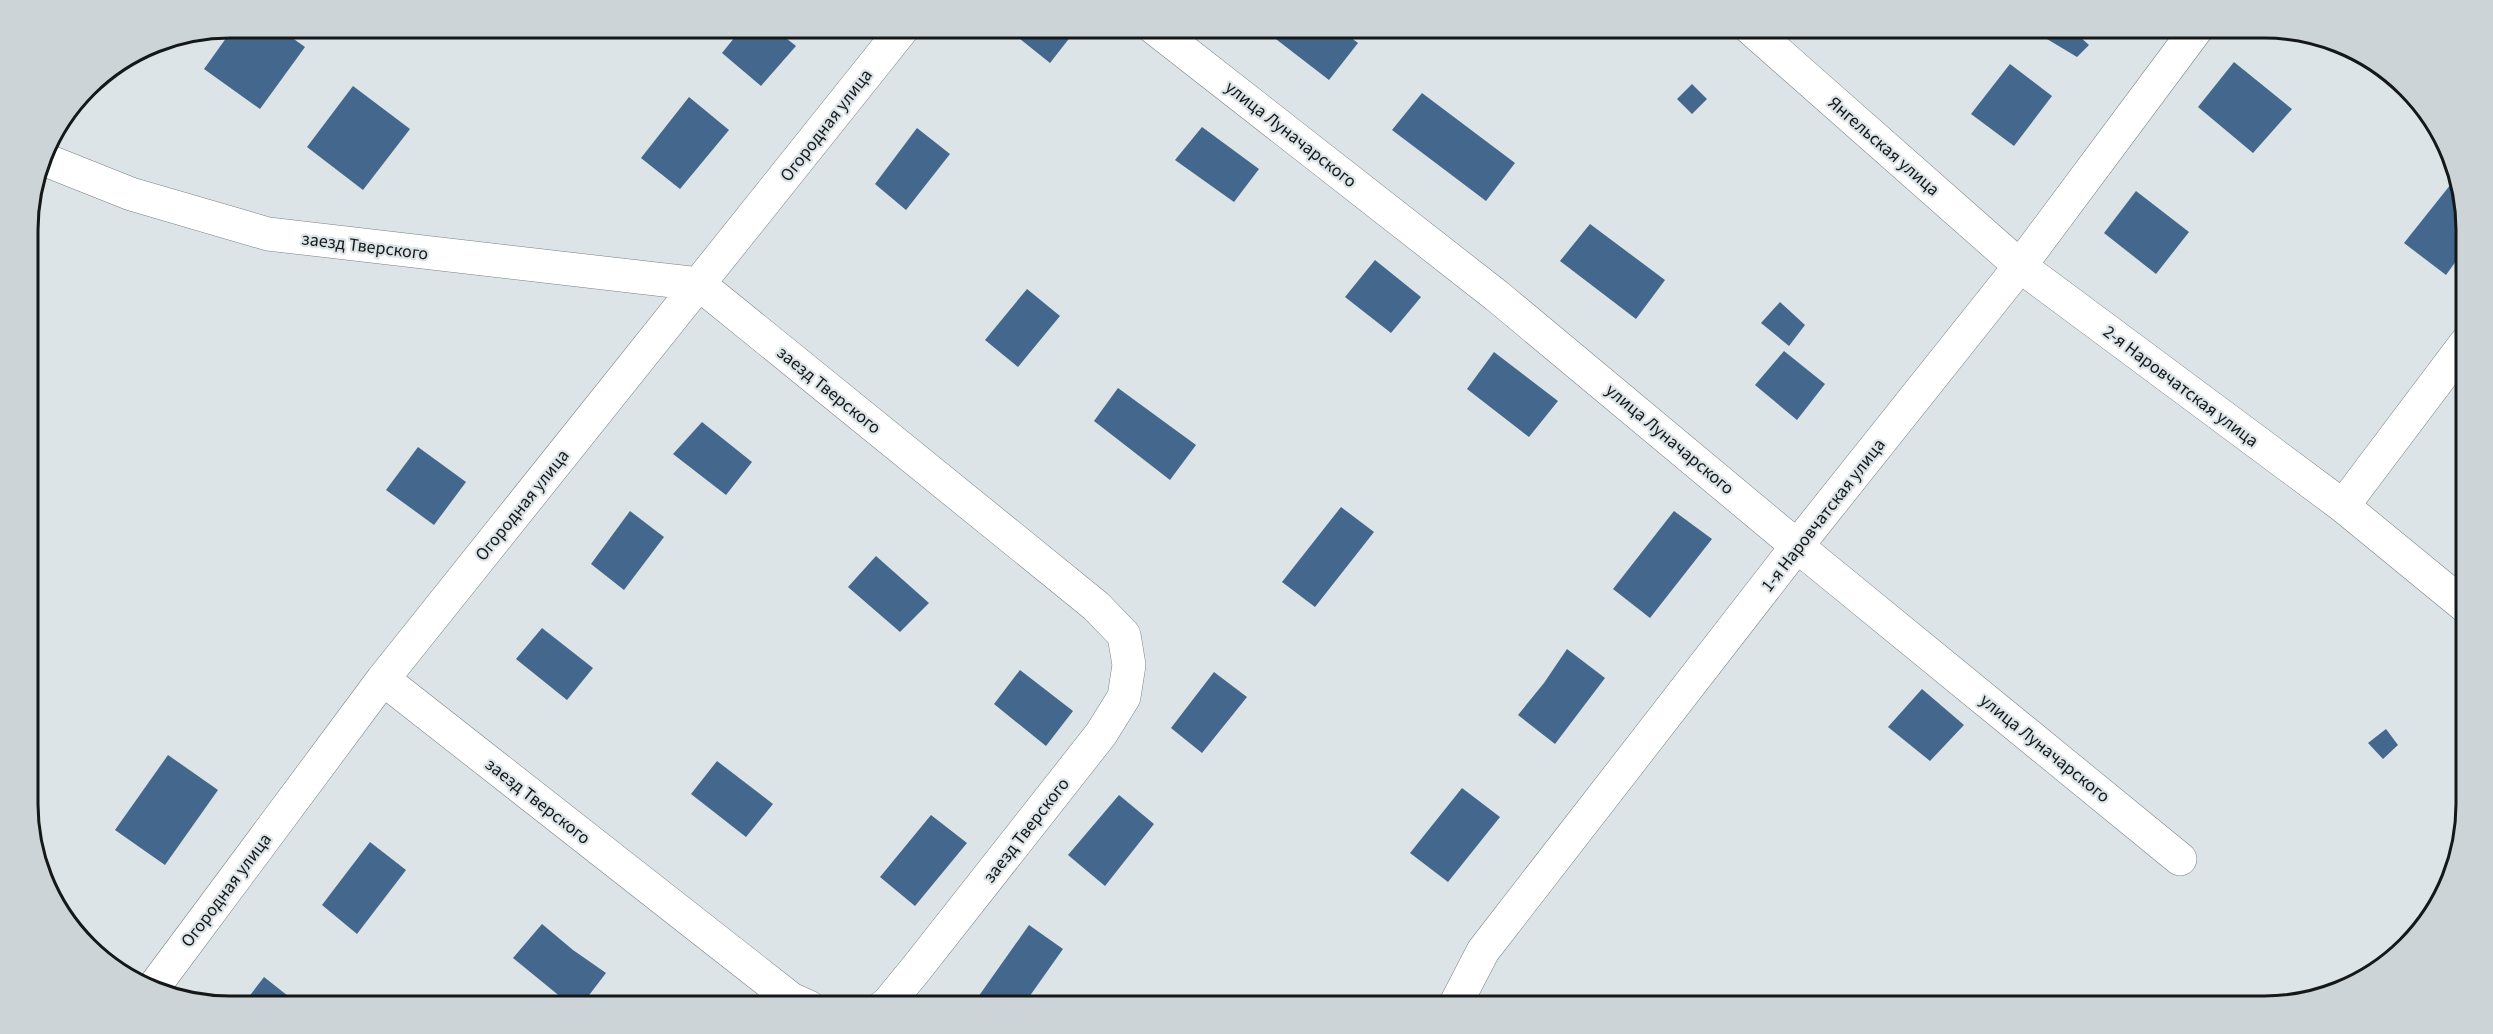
<svg xmlns="http://www.w3.org/2000/svg" width="2493" height="1034" font-family="'Source Sans 3',sans-serif">
	<style>
		.building { fill: #44688d }
		.lines { fill: none; stroke-linecap: round; stroke-linejoin: round }
		.minor-casing { stroke: #7a8184; stroke-width: 34 }
		.minor { stroke: #fff; stroke-width: 33 }
		.labels { text-anchor: middle; stroke-width: 4.5; stroke-linejoin: round; paint-order: stroke }
		.street-label { font-size: 18px; fill: #151819; stroke: #dce4e7 }
		.rim { fill: none; stroke: #151819; stroke-width: 3 }
	</style>
	<rect width="100%" height="100%" fill="#dce4e7"/>
	<path class="building" d="M234,27h43l28,20 -45,62 -56,-40z
		M743,27h29l24,19 -35,40 -39,-33z
		M1005,27h65l5,4 -25,32z
		M1266,27h71l21,16 -29,37 -65,-50z
		M2058,27h11l20,18 -12,12 -30,-18z
		M2234,62l58,47 -39,44 -55,-46z
		M2010,64l42,32 -38,50 -43,-32z
		M1692,84l15,15 -15,15 -15,-15z
		M353,86l57,43 -47,61 -56,-43z
		M1422,93l93,70 -29,38 -94,-71z
		M689,97l40,33 -49,59 -39,-31z
		M1202,127l57,42 -25,33 -59,-42z
		M917,128l33,26 -44,56 -31,-26z
		M2455,179l9,24v47l-18,25 -42,-32z
		M2136,191l53,41 -33,42 -52,-41z
		M1590,224l75,56 -29,39 -76,-58z
		M1375,260l46,37 -30,36 -46,-36z
		M1027,289l33,27 -42,51 -33,-27z
		M1780,302l25,23 -16,21 -28,-23z
		M1784,351l41,33 -28,36 -42,-35z
		M1494,352l64,49 -29,36 -62,-48z
		M1118,388l78,57 -26,35 -76,-59z
		M702,422l50,40 -26,33 -53,-41z
		M418,447l48,35 -32,43 -48,-35z
		M1341,507l33,25 -59,75 -33,-25z
		M630,511l34,26 -40,53 -33,-26z
		M1674,511l38,28 -62,79 -37,-29z
		M876,556l53,47 -29,29 -52,-45z
		M542,628l51,40 -26,32 -51,-41z
		M1567,649l38,29 -50,66 -37,-29 26,-32z
		M1020,670l53,41 -27,35 -52,-42z
		M1214,672l33,25 -45,56 -31,-25z
		M1922,689l42,36 -34,36 -42,-34z
		M2386,729l12,16 -15,14 -15,-16z
		M168,755l50,35 -53,75 -50,-35z
		M717,761l56,43 -27,33 -55,-43z
		M1462,788l38,29 -52,65 -38,-29z
		M1119,795l35,29 -49,62 -37,-31z
		M931,815l36,28 -52,63 -35,-29z
		M370,842l36,28 -49,64 -35,-29z
		M542,924l31,26 33,23 -26,34h-7l-60,-49z
		M1029,925l34,24 -41,58h-51z
		M264,977l38,30h-61z"/>
	<g class="lines">
		<defs>
			<path id="minor" d="M1153,27l344,269 300,250 383,313
				M1749,27l271,239 323,240 122,100
				M43,159l88,35 137,40 431,50 397,322 28,29 5,30 -5,32 -23,37 -185,235 -28,34 -5,4
				M2343,506l122,-162
				M383,679l408,320 18,8
				M151,991l232,-312 521,-652
				M1454,1007l29,-56 314,-405 223,-280 178,-239"/>
		</defs>
		<use href="#minor" class="minor-casing"/>
		<use href="#minor" class="minor"/>
	</g>
	<g class="labels">
		<g class="street-label">
			<text transform="translate(826 125) rotate(-52)" y="6">Огородная улица</text>
			<text transform="translate(1291 134) rotate(38)" y="6">улица Луначарского</text>
			<text transform="translate(1884 146) rotate(41)" y="6">Янгельская улица</text>
			<text transform="translate(365 246) rotate(7)" y="6">заезд Тверского</text>
			<text transform="translate(2181 386) rotate(37)" y="6">2-я Наровчатская улица</text>
			<text transform="translate(829 390) rotate(39)" y="6">заезд Тверского</text>
			<text transform="translate(1670 439) rotate(40)" y="6">улица Луначарского</text>
			<text transform="translate(522 505) rotate(-51)" y="6">Огородная улица</text>
			<text transform="translate(1823 515) rotate(-52)" y="6">1-я Наровчатская улица</text>
			<text transform="translate(2045 748) rotate(39)" y="6">улица Луначарского</text>
			<text transform="translate(538 801) rotate(38)" y="6">заезд Тверского</text>
			<text transform="translate(1026 830) rotate(-52)" y="6">заезд Тверского</text>
			<text transform="translate(226 890) rotate(-53)" y="6">Огородная улица</text>
		</g>
	</g>
	<path d="M0 0H2493V1034H0ZM230 38H2264A192 192 0 0 1 2456 230V804A192 192 0 0 1 2264 996H230A192 192 0 0 1 38 804V230A192 192 0 0 1 230 38Z" fill="#ccd4d7" fill-rule="evenodd"/>
	<path class="rim" d="M230 38H2264A192 192 0 0 1 2456 230V804A192 192 0 0 1 2264 996H230A192 192 0 0 1 38 804V230A192 192 0 0 1 230 38Z"/>
</svg>
